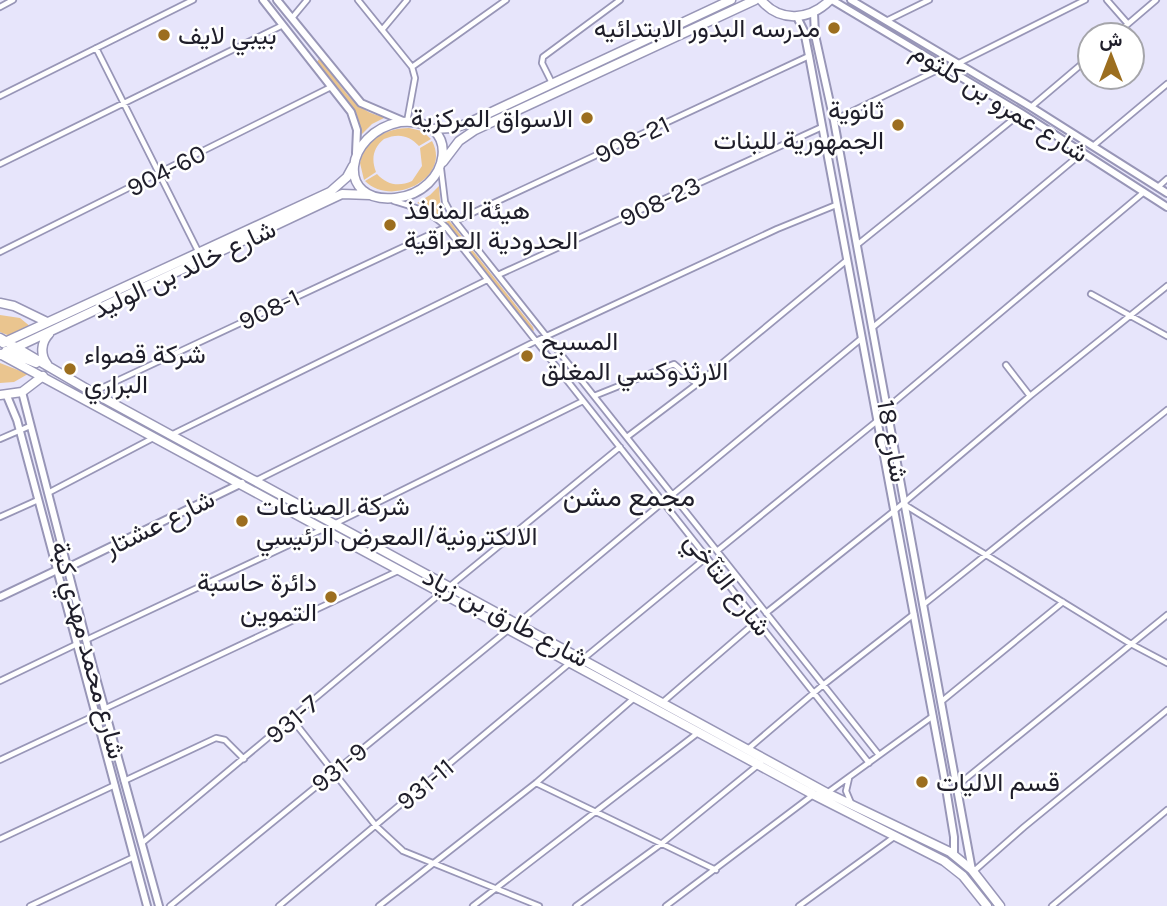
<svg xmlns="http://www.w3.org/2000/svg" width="1167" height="906" font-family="Karla,Vazirmatn,sans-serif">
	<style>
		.green { fill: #eac58f }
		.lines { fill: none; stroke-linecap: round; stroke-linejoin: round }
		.minor-casing { stroke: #9896b7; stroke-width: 8 }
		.tertiary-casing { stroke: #9896b7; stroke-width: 10 }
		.primary-casing { stroke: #9896b7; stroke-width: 11 }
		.minor { stroke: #fff; stroke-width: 4.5 }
		.tertiary { stroke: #fff; stroke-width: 6 }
		.primary { stroke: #fff; stroke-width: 8 }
		.poi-dot { fill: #9c6e1f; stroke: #fff; stroke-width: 2.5 }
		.labels { text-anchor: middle; stroke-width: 5; stroke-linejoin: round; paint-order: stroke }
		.poi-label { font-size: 26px; fill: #1f1e2a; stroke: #fff; text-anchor: start }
		.street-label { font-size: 26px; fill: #1f1e2a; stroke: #fff }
		.neighbourhood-label { font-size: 28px; fill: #1f1e2a; stroke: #fff }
	</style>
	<rect width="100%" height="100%" fill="#e7e5fb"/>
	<path class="green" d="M319,59c22,23 33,54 67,58l-14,7 -11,11 -5,-22 -39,-51z
		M409,128l13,3 9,8 -12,7c-10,-11 -21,-13 -35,-7 -11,9 -13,20 -8,33l-12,8 -4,-17c5,-23 26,-35 49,-35z
		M432,141c20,37 -40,67 -67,40l12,-7c10,11 22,13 35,7l10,-15 -2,-18z
		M439,186l1,15 4,13 89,113 1,4 -3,-1 -90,-112 -10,-10 -14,-5 13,-8z
		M0,315l20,3 11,9 -21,9 -10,-4z
		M0,363l28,11 -14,8 -14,1z"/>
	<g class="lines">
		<defs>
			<path id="minor" d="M358,0l54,67
				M1107,0l21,24
				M0,7l13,-7
				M292,18l15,-18
				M886,21l43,-21
				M382,30l25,-30
				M1115,35l41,-35
				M96,48l103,205
				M950,70l9,-7 126,-63
				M552,83l-10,-20 1,-6 77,-57
				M0,96l193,-96
				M1031,107l59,-50
				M834,120l110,-53
				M407,122l8,-44 -3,-11 94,-67
				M1093,146l74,-62
				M0,164l283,-139
				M441,169l4,33 10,19 424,534
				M1158,187l9,-8
				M394,201c20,6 36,10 52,26l423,536
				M455,221l354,-165
				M857,245l164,-132
				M0,252l331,-165
				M498,275l324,-148
				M1091,294l76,42
				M872,328l210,-175
				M1006,365l24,31
				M93,392l353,-165
				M594,396l80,-32 23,20
				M887,408l257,-216
				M171,435l316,-155
				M627,437l70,-53 150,-124
				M0,439l30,-13
				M257,480l279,-139 241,-112 59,-24
				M48,493l107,-56
				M672,495l190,-157
				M905,505l226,139 36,19
				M0,517l38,-17
				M336,523l247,-122
				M717,551l160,-130
				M450,586l170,-139
				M923,605l244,-195
				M766,613l128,-102 136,-115 137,-110
				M518,623l145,-121
				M86,640l237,-111
				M583,659l124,-102
				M0,681l77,-37
				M942,701l121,-99
				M663,702l94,-81
				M104,709l294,-138
				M292,719l84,107 27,25 136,55
				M748,749l75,-64 91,-71
				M0,760l96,-45
				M849,778l-3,13 5,12
				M124,781l92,-43 9,2 19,19
				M536,783l180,87
				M958,785l209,-170
				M827,793l106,-77
				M0,839l115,-54
				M142,843l299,-250
				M974,871l50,-44 143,-117
				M30,906l104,-49
				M170,906l338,-276
				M279,906l292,-244
				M379,906l157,-123 97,-84
				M473,906l226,-174
				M576,906l85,-62 97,-79
				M666,906l147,-111
				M799,906l95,-69
				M1052,906l115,-96"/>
			<path id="tertiary" d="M263,0l88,112 6,18 -1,23
				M277,0l84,103 42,18
				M832,0l189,113 146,94
				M851,0l180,107 136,86
				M814,13l1,22 19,86 138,749
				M797,17l7,14 5,25 135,720 10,61v18
				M22,392l71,275 66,239
				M7,396l10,24 130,486
				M0,597l57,-27 10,-2 175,-85"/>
			<path id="primary" d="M761,0c19,23 49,20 69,0
				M400,122c64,-6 51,71 -5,76 -60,6 -51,-65 5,-76z
				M431,129l22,-1 13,-4 265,-124
				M443,162l16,-21 16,-11 280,-130
				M0,303l14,3 33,16
				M0,338l92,54 735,401 123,59 22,18 28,36
				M3,343l327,-151 17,-15 6,-11
				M6,351l30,12
				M0,354l814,441 130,66 19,15 24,30
				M0,355l342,-161 28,1
				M47,364c-7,-9 -6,-22 2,-30
				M0,395l22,-3 21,-16"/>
		</defs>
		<use href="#minor" class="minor-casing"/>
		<use href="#tertiary" class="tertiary-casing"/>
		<use href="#primary" class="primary-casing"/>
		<use href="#minor" class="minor"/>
		<use href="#tertiary" class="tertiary"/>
		<use href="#primary" class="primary"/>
	</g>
	<g class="poi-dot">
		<circle cx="834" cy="28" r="7"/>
		<circle cx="164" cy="35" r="7"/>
		<circle cx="587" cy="118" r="7"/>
		<circle cx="898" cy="125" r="7"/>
		<circle cx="390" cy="225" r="7"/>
		<circle cx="527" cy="356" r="7"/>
		<circle cx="70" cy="369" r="7"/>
		<circle cx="242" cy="521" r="7"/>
		<circle cx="331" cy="597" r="7"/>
		<circle cx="922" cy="782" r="7"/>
	</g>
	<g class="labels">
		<g class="poi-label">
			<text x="820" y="37" text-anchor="end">مدرسه البدور الابتدائيه</text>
			<text x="178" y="44">بيبي لايف</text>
			<text x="884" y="119" text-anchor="end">ثانوية<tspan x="884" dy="30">الجمهورية للبنات</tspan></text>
			<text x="573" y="127" text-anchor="end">الاسواق المركزية</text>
			<text x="404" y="219">هيئة المنافذ<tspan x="404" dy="30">الحدودية العراقية</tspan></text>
			<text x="541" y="350">المسبح<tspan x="541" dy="30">الارثذوكسي المغلق</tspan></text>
			<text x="84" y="363">شركة قصواء<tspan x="84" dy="30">البراري</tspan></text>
			<text x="256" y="515">شركة الصناعات<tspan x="256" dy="30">الالكترونية/المعرض الرئيسي</tspan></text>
			<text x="317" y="591" text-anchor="end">دائرة حاسبة<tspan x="317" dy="30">التموين</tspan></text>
			<text x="936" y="791">قسم الاليات</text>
		</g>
		<g class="street-label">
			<text transform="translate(1000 102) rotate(32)" y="9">شارع عمرو بن كلثوم</text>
			<text transform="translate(632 139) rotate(-25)" y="9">908-21</text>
			<text transform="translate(166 170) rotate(-27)" y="9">904-60</text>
			<text transform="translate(660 201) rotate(-25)" y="9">908-23</text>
			<text transform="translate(184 269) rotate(-25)" y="9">شارع خالد بن الوليد</text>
			<text transform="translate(269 309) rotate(-25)" y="9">908-1</text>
			<text transform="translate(893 441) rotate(80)" y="9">شارع 18</text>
			<text transform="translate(159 523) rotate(-26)" y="9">شارع عشتار</text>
			<text transform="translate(728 584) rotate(52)" y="9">شارع التآخي</text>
			<text transform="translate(506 617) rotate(28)" y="9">شارع طارق بن زياد</text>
			<text transform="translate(89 650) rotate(75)" y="9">شارع محمد مهدي كبة</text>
			<text transform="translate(292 719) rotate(-40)" y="9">931-7</text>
			<text transform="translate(339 767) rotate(-39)" y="9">931-9</text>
			<text transform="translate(425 784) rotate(-40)" y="9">931-11</text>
		</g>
		<g class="neighbourhood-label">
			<text x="629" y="506">مجمع مشن</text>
		</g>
	</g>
	<g transform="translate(1111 56)"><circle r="33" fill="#ffffff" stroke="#a5a5aa" stroke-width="2"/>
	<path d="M0-5L12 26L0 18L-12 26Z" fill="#9c6e1f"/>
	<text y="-10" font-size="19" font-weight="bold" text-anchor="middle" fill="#1f1e2a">ش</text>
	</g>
</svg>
